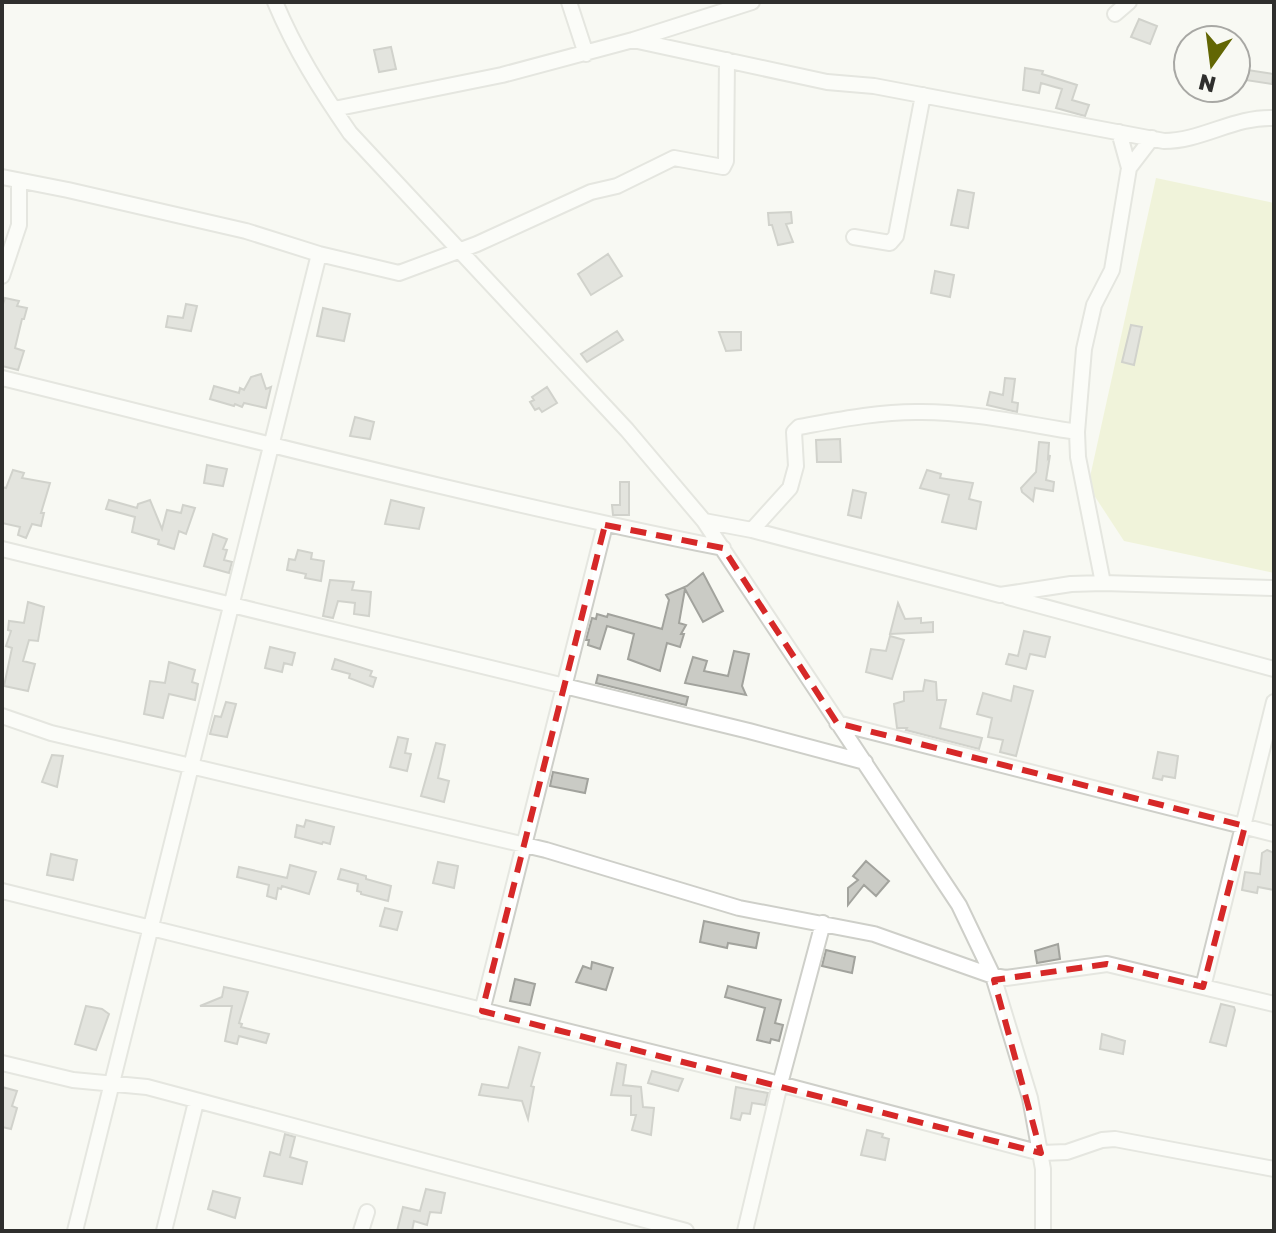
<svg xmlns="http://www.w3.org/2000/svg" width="1276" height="1233" font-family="'Golos Text',sans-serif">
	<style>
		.garden { fill: #e7ecbd }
		.building { fill: #cacbc5; stroke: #a2a39d; stroke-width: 2 }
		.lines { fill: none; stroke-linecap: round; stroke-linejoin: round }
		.street-casing { stroke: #cecfc9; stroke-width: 18 }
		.street { stroke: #fff; stroke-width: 14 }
		.marked { fill: none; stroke: #d62828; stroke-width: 6; stroke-dasharray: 16 10; stroke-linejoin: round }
	</style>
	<rect width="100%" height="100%" fill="#f8f9f3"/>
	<path class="garden" d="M1156,178l118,25v370l-150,-32 -36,-55z"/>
	<path class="building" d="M1139,19l18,7 -7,18 -19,-7z
		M391,47l5,22 -17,3 -5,-22z
		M1025,68l18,3 -1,3 35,11 -5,15 17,5 -4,11 -29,-8 6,-19 -21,-6 -2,10 -16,-3z
		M1241,69l32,5 -1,10 -33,-5z
		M958,190l16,3 -6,35 -17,-3z
		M791,212l1,11 -6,1 7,18 -15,3 -6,-20h-3l-1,-12z
		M608,254l14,22 -31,19 -13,-21z
		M935,271l19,4 -4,22 -19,-4z
		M5,298l14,3 -2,5 10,2 -3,11h-2l-7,29 9,3 -6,19 -16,-4v-59z
		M186,304l11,2 -6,25 -25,-4 2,-11 15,2z
		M323,308l27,6 -6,27 -27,-5z
		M1131,325l11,2 -8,38 -12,-3z
		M617,331l6,9 -36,22 -6,-8z
		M719,332h22v18l-15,1z
		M261,374l5,15 5,-2 -5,21 -22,-5 -2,4 -7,-3 -1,2 -24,-7 4,-13 25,7 1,-5 4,2 7,-13z
		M1005,378l10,1 -3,23 6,1 -1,9 -30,-7 3,-13 13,3z
		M547,387l10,16 -15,9 -3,-4 -4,2 -5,-8 4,-2 -2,-3z
		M355,417l19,5 -4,17 -20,-3z
		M840,439l1,23h-24l-1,-22z
		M1039,442l10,1 -1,15 2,-3 -4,25 8,2 -1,9 -18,-3 -2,13 -11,-9 -1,-4 15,-16z
		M207,465l20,4 -4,17 -19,-3z
		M13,470l11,3 -2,5 28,5 -9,30h3l-3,13 -9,-2 -6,14 -8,-3 2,-8 -18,-4v-36l4,1z
		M927,470l14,4 -1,4 33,5 -4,16 12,3 -5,27 -34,-7 7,-27 -29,-7z
		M620,482h9v33h-16l-1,-10h8z
		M853,490l13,3 -5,25 -13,-3z
		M109,500l28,8 1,-4 12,-4 12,29 5,-19 14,3 2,-8 12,3 -9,26 -7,-3 -5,18 -16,-5 1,-4 -27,-8 3,-15 -29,-8z
		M391,500l33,8 -5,21 -34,-5z
		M213,534l14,5 -4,10 4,1 -3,10 8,2 -3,11 -25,-7z
		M298,550l14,3 -1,6 13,2 -3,20 -16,-3 1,-4 -19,-4 2,-11 6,1z
		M703,573l20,38 -20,11 -18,-33 -6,34 7,2 -5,9h3l-4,13 -13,-4 -7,28 -32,-12 6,-25 -27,-8 -7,23 -12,-4 1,-5h-3l6,-22 4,1 1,-5 10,3 1,-3 54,15 7,-29 -3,-5 21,-9z
		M330,580l24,2 -2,8 19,2 -2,24 -15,-2 1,-11 -17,-2 -5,17 -10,-2z
		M28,602l16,5 -6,34 -9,-1 -6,21 12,3 -7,27 -24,-5 8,-38 -6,-2 5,-15 -3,-1 1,-9 15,2z
		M898,603l7,16 16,-1v5l12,-1v10l-43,2z
		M1024,631l26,6 -5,20 -15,-3 -4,15 -20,-5 3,-10 9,2z
		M890,636l14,4 -12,39 -26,-7 5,-23 15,2z
		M270,647l25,6 -3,12 -8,-2 -2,9 -17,-4z
		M734,651l15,3 -7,32 4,9 -61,-12 8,-26 14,4 -3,10 24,5z
		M335,659l37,12 -2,5 6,2 -3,9 -24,-9 1,-4 -18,-5z
		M169,662l26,8 -3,12 6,2 -3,16 -26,-6 -6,24 -19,-4 6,-33 15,2z
		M598,675l90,22 -2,8 -90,-22z
		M925,680l11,2 1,18h9l-6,28 42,10 -3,11 -73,-19 1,-2h-10l-3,-24 10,-3v-9l19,-1z
		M1014,686l19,5 -17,65 -16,-4 3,-12 -15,-3 4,-19 -15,-4 6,-21 28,8z
		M226,702l10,2 -9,33 -17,-3 5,-18 6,1z
		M398,737l10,2 -3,14 6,1 -4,17 -17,-4z
		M436,743l9,2 -7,33 11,3 -5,21 -23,-6z
		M1158,752l20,4 -3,22 -12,-2 -1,4 -9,-2z
		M52,755l11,1 -6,31 -15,-5z
		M553,772l35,7 -3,14 -35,-7z
		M306,820l28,7 -4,17 -7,-2 -1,2 -27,-7 2,-12 7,2z
		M1267,850l7,3v37l-16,-3 -1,6 -15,-3 3,-18 15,2 2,-21z
		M51,854l26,6 -4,20 -26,-5z
		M866,861l23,20 -13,15 -12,-11 -16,20v-17l10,-8 -5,-4z
		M438,862l20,4 -4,22 -21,-5z
		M290,865l26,7 -7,22 -27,-8 -1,3 -3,-1 -2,11 -9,-3 2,-11 -32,-8 2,-10 48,11z
		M341,869l25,7v3l25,7 -3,15 -27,-7v-2l-4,-1 1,-7 -20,-5z
		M385,908l17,4 -5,18 -17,-4z
		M704,921l55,12 -3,15 -28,-5 -1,5 -27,-6z
		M1058,944l2,15 -23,4 -2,-12z
		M826,950l29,7 -3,16 -30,-7z
		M592,962l21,6 -7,22 -30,-8 7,-16 8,3z
		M515,979l20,5 -5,21 -20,-4z
		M728,986l53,14 -6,23 8,2 -4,16 -8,-2 -1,4 -13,-3 8,-32 -40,-11z
		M224,987l24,5 -9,31 3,1 -1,3 28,7 -3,9 -27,-7 -2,8 -12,-3 7,-35h-32l22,-9z
		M1221,1004l13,3 1,3 -9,36 -16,-4z
		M86,1006l16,3 7,5 -13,36 -21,-6z
		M1102,1034l23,7 -2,13 -23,-5z
		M519,1047l21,6 -9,33 3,1 -6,32 -6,-18 -43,-6 3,-11 26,4z
		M617,1063l9,2 -3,20 18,2 2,20 11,1 -3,27 -19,-5 4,-15h-5v-19l-20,-1z
		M652,1071l31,8 -5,12 -30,-8z
		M2,1087l15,4 -5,15 5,2 -6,21 -9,-2z
		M736,1087l32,6 -3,12 -13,-2 -2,11 -8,-1 -2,7 -9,-2z
		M867,1130l16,4 -1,3 7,2 -4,21 -24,-5z
		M285,1134l10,3 -5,20 17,5 -5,22 -38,-8 6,-24 10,3z
		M426,1189l19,4 -4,20 -11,-1 -3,13 -13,-4 -2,10h-15l6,-24 17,4z
		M213,1191l27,7 -5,20 -27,-9z"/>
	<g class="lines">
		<defs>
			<path id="street" d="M275,2c20,48 46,89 75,131l277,297 77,91 255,384 34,71 37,122 13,71v62
				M569,2l17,52
				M1115,14l14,-12
				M633,40l194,42 47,4 290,55c38,0 71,-25 110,-23
				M334,109l168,-34 131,-35 119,-38
				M1119,132l10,36
				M2,177l66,13 178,41 73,23 80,19 78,-29 114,-52 26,-6 57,-28 49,9 3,-6 1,-101
				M854,237l36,6 6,-7 27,-141
				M2,276l17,-51v-44
				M2,378c240,59 479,122 721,170
				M704,521l48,9 248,65 71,-11 32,-1 171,5
				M752,530l38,-42 6,-22 -2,-34 5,-5c39,-7 78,-15 117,-15 54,-1 109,12 161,20
				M2,549l747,182 116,31
				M1103,583l-25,-126 -1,-25 7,-83 10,-44 18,-35 17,-102 23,-30
				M1008,597l266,72
				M2,716l49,17 495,117 193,58 135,26 119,42 13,2 101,-14 167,40
				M837,723l437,111
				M2,891l778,193 261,69 26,-1 35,-12 13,-1 159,30
				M1203,987l71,-285
				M482,1011l123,-486
				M2,1063l71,17 74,7 539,144
				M75,1231l244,-977
				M164,1231l32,-129
				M361,1231l6,-19
				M745,1231l35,-147 43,-161"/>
		</defs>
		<use href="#street" class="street-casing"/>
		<use href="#street" class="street"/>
	</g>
	<path d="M0 0H1276V1233H0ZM605,525l118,23 114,175 408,103 -42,161 -96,-23 -113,16 47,173 -559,-142z" fill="#f8f9f3" fill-opacity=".55" fill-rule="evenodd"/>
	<path class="marked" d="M605,525l118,23 114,175 408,103 -42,161 -96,-23 -113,16 47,173 -559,-142z"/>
	<rect width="1276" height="1233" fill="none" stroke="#2f2f2d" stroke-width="8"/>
	<g transform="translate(1212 64) rotate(194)"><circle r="38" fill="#f8f9f3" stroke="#a8a8a4" stroke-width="2"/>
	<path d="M0-6L14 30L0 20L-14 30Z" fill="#626603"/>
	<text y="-12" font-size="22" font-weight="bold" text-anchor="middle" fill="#2f2f2d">N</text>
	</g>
</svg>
